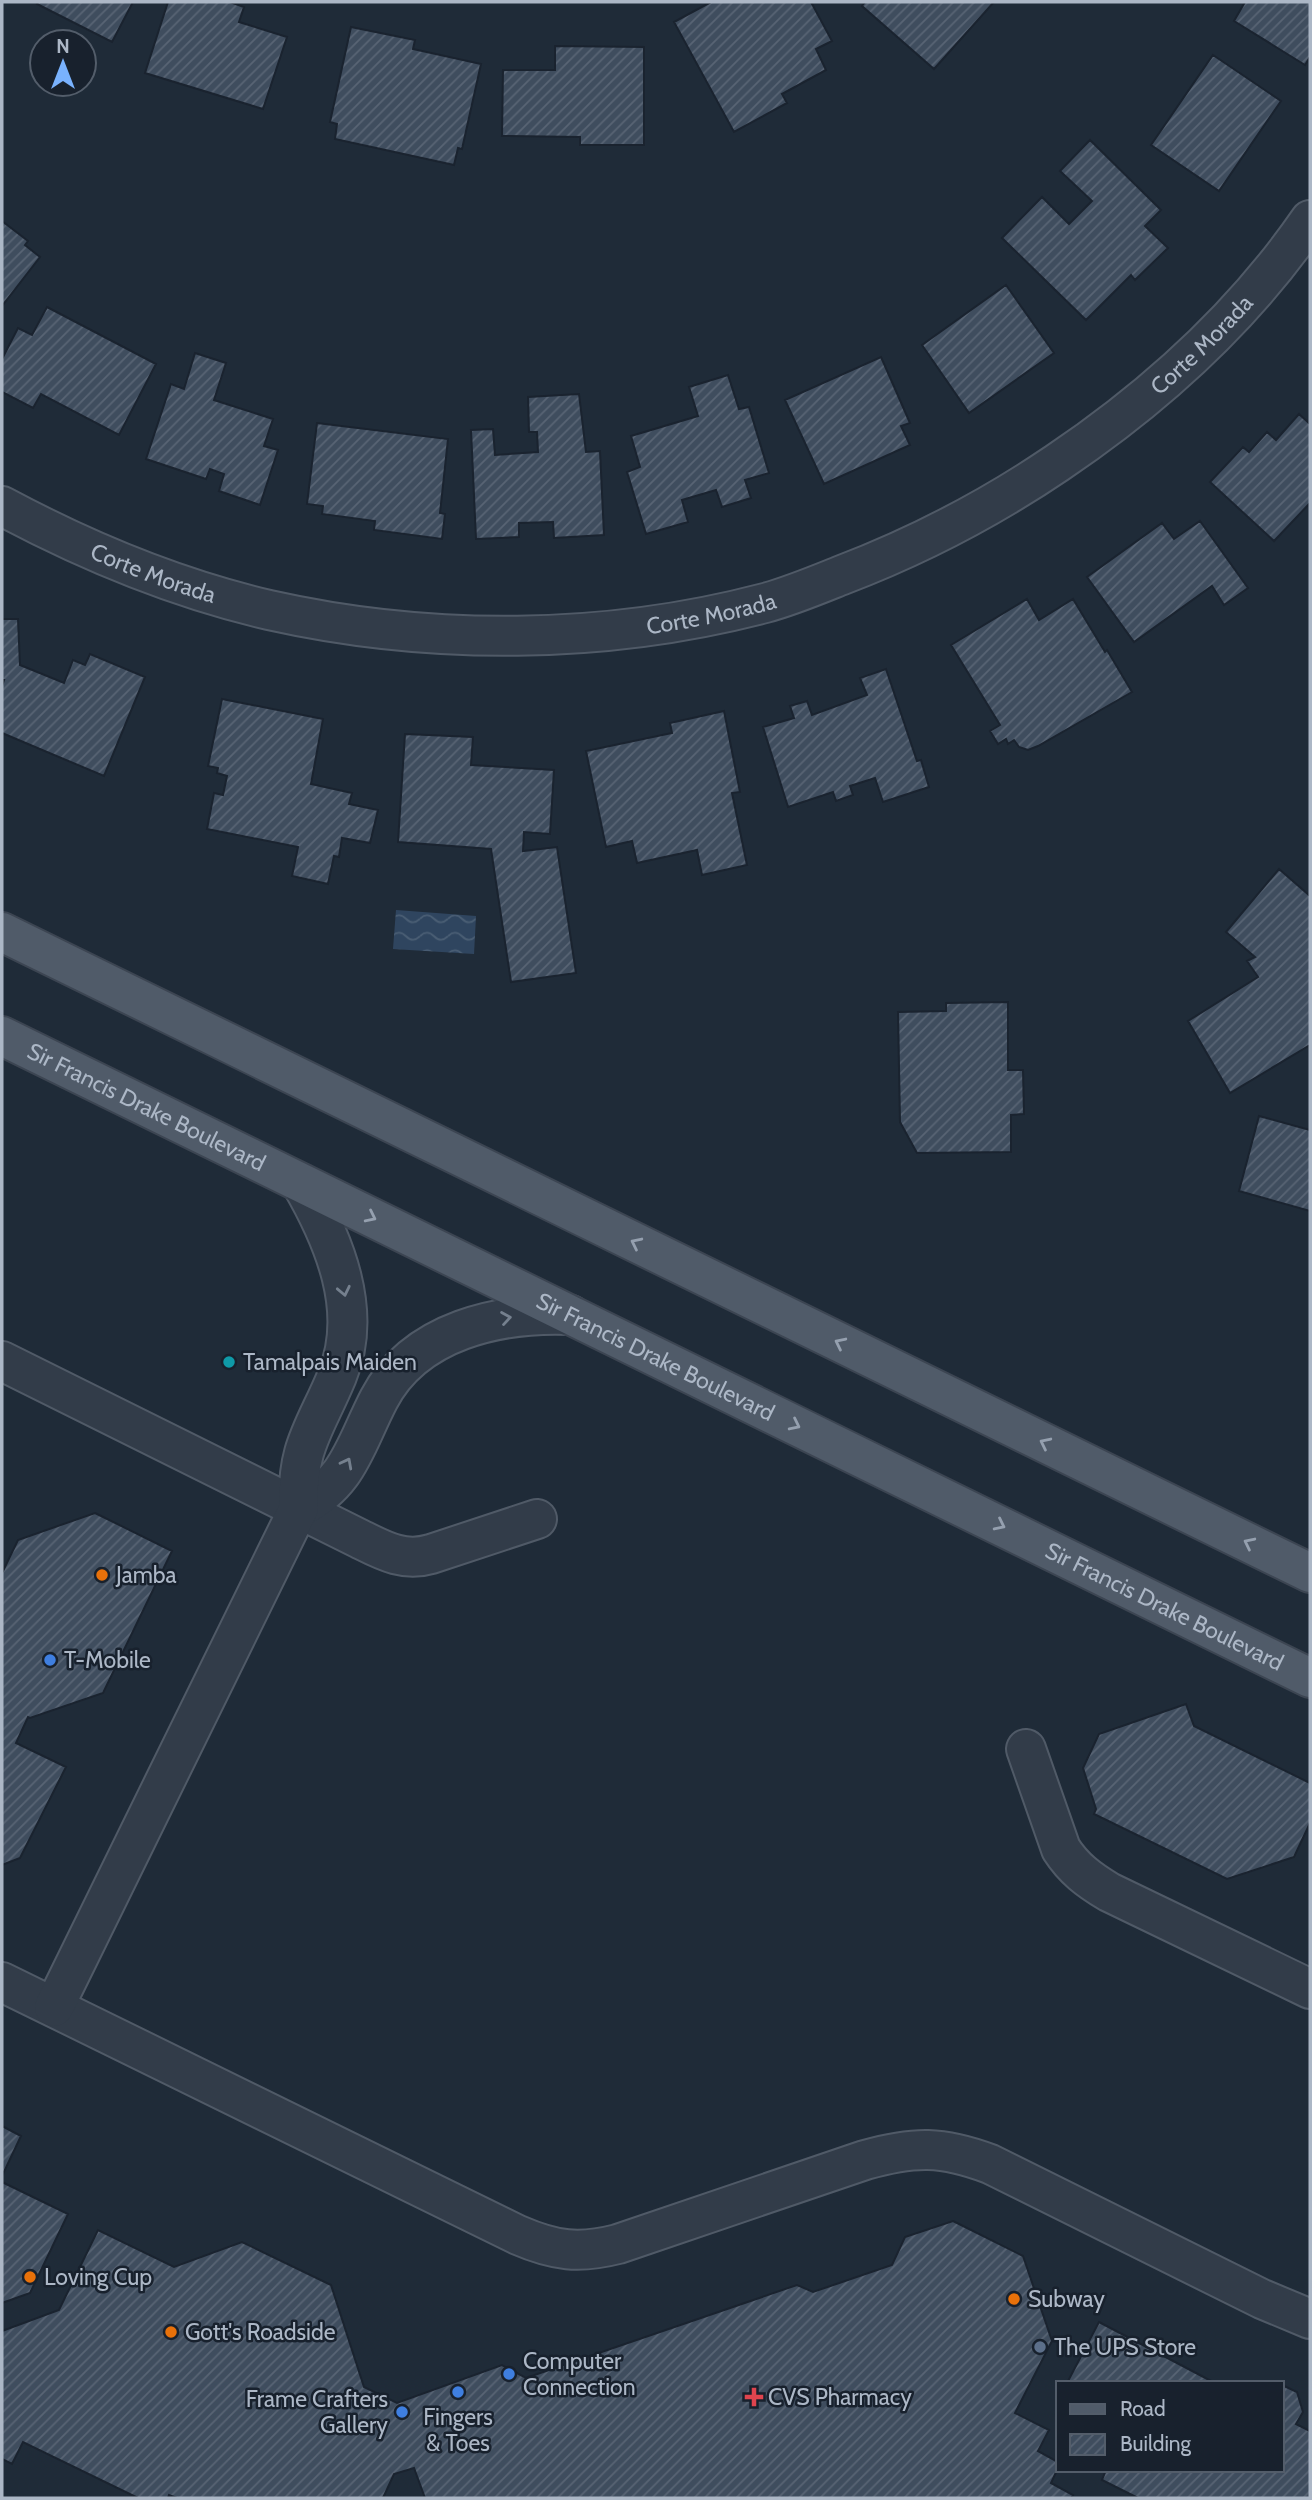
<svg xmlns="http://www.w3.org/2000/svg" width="1312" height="2500" font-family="Cabin,sans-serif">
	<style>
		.water { fill: url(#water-waves) }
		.building { fill: url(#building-hatch); stroke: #1a232f; stroke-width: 2 }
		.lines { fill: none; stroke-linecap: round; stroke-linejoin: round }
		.minor-casing { stroke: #505a67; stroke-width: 42 }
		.major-casing { stroke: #3c4552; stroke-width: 42 }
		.minor { stroke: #323c49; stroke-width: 38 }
		.major { stroke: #505b69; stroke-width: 38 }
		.oneway { stroke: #95a0af }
		.oneway2 { stroke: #75808e }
		.culture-dot { fill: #0f9aa8; stroke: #18212d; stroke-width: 2.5 }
		.food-dot { fill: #e8710a; stroke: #18212d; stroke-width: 2.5 }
		.shop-dot { fill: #3f7fe0; stroke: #18212d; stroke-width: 2.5 }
		.service-dot { fill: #5c6f8a; stroke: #18212d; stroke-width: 2.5 }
		.health-dot { fill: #e0444e; stroke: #18212d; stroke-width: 2.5 }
		.labels { text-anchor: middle; stroke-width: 5; stroke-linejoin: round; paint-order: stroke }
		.street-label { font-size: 23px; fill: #acb7c6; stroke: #18212d }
		.poi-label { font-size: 23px; fill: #acb7c6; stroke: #18212d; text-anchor: start }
	</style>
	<defs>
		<pattern id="water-waves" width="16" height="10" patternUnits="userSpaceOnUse" patternTransform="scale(1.75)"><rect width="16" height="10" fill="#2f455f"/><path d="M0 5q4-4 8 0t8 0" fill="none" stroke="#4a5e74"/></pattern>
		<pattern id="building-hatch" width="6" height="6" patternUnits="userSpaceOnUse" patternTransform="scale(1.75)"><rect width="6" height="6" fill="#3f4d5e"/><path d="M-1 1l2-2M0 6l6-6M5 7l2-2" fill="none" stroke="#586474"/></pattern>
	</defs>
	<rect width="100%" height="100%" fill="#1f2b38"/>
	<path class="water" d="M396,910l80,6 -2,38 -81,-5z"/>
	<path class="building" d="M38,2h95l-21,40 -75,-38z
		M168,2h62l14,5 -5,15 48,15 -24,72 -118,-36z
		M711,2h100l21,39 -16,8 10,21 -44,24 5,9 -53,29 -60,-110z
		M865,2h129l-60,67 -72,-63z
		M1245,2h65v55l-5,8 -71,-44z
		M351,27l64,13 -2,9 68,15 -19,85 -4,-1 -4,17 -119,-26 2,-15 -7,-2z
		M555,46l89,1v98h-64v-8l-78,-1 1,-66h52z
		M1213,55l68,46 -62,90 -68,-46z
		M1090,140l71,70 -16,16 23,22 -33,32 -4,-5 -45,45 -84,-82 40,-41 27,27 23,-23 -32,-30z
		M2,221l26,20 -3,4 15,12 -38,49z
		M1006,285l48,68 -85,60 -47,-68z
		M47,307l109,57 -37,71 -78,-41 -8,14 -31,-16v-33l16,-31 14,7z
		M195,353l31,10 -12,37 59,19 -9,27 14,4 -18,55 -41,-14 5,-17 -14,-5 -4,10 -60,-20 25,-75 13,5z
		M881,357l29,66 -9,3 9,19 -86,39 -39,-84z
		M728,375l11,34 10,-2 20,66 -24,7 6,18 -29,9 -6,-17 -34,10 6,22 -42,12 -19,-62 13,-5 -9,-31 67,-20 -9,-29z
		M579,394l7,58 14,-1 4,84 -50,3 -1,-16 -34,1v14l-43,2 -5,-109 22,-1 2,26 43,-3 -1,-20h-8l-1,-35z
		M1299,414l11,10v79l-36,38 -64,-59 33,-35 6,5 18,-20 9,8z
		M317,423l131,16 -8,74 5,1 -3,25 -68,-9 1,-9 -53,-7 1,-8 -16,-2z
		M1200,521l48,67 -24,17 -12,-19 -78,56 -47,-65 75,-54 12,16z
		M1027,599l12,21 34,-21 32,53 2,-2 25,42 -94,54 -10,4 -9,-3 -5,-7 -6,4 -2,-5 -8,5 -8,-13 10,-6 -49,-80z
		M2,619h16l2,46 44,18 9,-23 12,5 5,-11 55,23 -41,99 -102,-43v-47l2,-6h-2z
		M886,669l31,92 4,-1 8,27 -46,15 -8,-24 -25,8 3,9 -17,6 -3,-9 -45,15 -25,-80 31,-9 -4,-12 17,-5 5,14 55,-20 -7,-17z
		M222,699l101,20 -12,65 41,9 -3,11 29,6 -8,33 -28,-5 -3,19 -5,-1 -6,28 -36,-8 6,-29 -91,-18 7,-36 9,2 4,-19 -10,-3 1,-5 -10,-2z
		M724,711l16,81 -8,1 15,72 -45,10 -5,-25 -60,13 -5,-22 -26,6 -20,-96 86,-18 -2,-10z
		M405,734l68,3 -2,28 83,5 -4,64 -26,-2 -1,19 34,-4 19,126 -65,9 -20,-133 -93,-7z
		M1279,869l31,27v149l-80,48 -42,-72 70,-44 -11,-16 8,-4 -29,-25z
		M1008,1002v68h15l1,44 -13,1v37l-94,1 -17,-31 -2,-110 48,-1v-8z
		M1259,1116l51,14v81l-71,-20z
		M95,1513l77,38 -69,142 -73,25 -2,-1 -12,26 50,24 -46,91 -18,7v-292l16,-33z
		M1186,1704l8,22 116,57v40l-16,34 -67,22 -133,-65 2,-5 -13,-41 16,-34z
		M2,2126l19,10 -19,40z
		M2,2182l66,32 -38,79 -28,10z
		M953,2221l70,35 29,85 -37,72 34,17 -11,21 20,11v6l-7,15 22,12 -2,3h-646l-11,-30 -20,6 -11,24h-206l-8,-3 -1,3h-30l-115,-56 -11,22 -10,-5v-128l57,-21 39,-80 76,37 68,-25 89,43 33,102 33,16 105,-38 24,13 271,-93 16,7 79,-27 13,-28z
		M1099,2322l116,61h-148z
		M1282,2385l15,7 6,20 -7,12 14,7v67h-172l-36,-18 4,-10h176z"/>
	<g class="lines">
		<defs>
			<g id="minor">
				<path id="s1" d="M2,506c84,45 173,82 267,104 161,36 336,35 496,-7 26,-7 52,-18 77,-28 76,-29 147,-66 215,-112 98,-66 186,-146 253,-243"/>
				<path d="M2,1361l358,178c24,12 44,23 71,15l106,-35"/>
				<path d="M299,1508c50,-25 56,-63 80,-109 36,-69 121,-87 192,-84"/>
				<path d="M1026,1749l35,100c13,20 28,31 48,43l201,97"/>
				<path d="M2,1982l516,253c37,16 61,19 100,9l247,-84c50,-14 77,-14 125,4l272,135 48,20"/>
				<path d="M54,2007l245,-499c-3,-61 16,-79 38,-132 27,-65 -3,-136 -36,-193"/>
			</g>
			<g id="major">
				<path d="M2,932l1308,641"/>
				<path id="s2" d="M2,1036l1308,642"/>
			</g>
		</defs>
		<use href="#minor" class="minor-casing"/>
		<use href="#major" class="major-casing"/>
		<use href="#minor" class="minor"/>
		<use href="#major" class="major"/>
	</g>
	<defs><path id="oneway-chevron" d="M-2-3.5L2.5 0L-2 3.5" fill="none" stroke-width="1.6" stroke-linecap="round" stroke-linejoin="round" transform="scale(1.75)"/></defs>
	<g class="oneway">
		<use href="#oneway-chevron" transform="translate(371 1217) rotate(26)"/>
		<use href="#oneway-chevron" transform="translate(636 1243) rotate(-154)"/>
		<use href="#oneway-chevron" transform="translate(840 1343) rotate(-154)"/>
		<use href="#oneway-chevron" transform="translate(795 1425) rotate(26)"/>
		<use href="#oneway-chevron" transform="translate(1045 1443) rotate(-154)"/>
		<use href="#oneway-chevron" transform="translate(1000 1525) rotate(26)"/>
		<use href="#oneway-chevron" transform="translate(1249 1543) rotate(-154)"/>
	</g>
	<g class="oneway2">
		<use href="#oneway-chevron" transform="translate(344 1291) rotate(78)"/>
		<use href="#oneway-chevron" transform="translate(506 1318) rotate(-9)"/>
		<use href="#oneway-chevron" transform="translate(347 1463) rotate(-62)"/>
	</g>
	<circle class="culture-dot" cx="229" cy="1362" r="7"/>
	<g class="food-dot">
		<circle cx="102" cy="1575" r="7"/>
		<circle cx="30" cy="2277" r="7"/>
		<circle cx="1014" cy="2299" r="7"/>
		<circle cx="171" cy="2332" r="7"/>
	</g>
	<g class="shop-dot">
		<circle cx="50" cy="1660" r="7"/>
		<circle cx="509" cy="2374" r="7"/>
		<circle cx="458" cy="2392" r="7"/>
		<circle cx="402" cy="2412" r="7"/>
	</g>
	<circle class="service-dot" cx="1040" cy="2347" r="7"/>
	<path class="health-dot" d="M750.5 2386.5h7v7h7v7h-7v7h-7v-7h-7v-7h7z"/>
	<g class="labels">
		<g class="street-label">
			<text dy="8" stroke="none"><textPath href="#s1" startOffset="1300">Corte Morada</textPath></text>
			<text dy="8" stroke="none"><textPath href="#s1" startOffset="166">Corte Morada</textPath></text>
			<text dy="8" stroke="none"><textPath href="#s1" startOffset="733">Corte Morada</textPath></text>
			<text dy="8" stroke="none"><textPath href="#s2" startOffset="161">Sir Francis Drake Boulevard</textPath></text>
			<text dy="8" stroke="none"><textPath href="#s2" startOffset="728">Sir Francis Drake Boulevard</textPath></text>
			<text dy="8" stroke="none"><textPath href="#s2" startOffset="1295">Sir Francis Drake Boulevard</textPath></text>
		</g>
		<g class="poi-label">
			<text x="243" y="1370">Tamalpais Maiden</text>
			<text x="116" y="1583">Jamba</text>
			<text x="64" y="1668">T-Mobile</text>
			<text x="44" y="2285">Loving Cup</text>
			<text x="1028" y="2307">Subway</text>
			<text x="185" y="2340">Gott's Roadside</text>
			<text x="1054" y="2355">The UPS Store</text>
			<text x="523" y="2369">Computer<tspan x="523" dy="26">Connection</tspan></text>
			<text x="768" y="2405">CVS Pharmacy</text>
			<text x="388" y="2407" text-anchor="end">Frame Crafters<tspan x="388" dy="26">Gallery</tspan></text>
			<text x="458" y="2425" text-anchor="middle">Fingers<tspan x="458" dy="26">&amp; Toes</tspan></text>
		</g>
	</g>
	<rect width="1312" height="2500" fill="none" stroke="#acb7c6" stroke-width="7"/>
	<rect x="1056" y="2381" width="228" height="91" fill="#18212d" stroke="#535d6a" stroke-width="2"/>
	<rect x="1070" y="2404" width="35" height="10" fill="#505b69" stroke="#535d6a" stroke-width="2"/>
	<text x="1120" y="2416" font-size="21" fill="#acb7c6">Road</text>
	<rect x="1070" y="2434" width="35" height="21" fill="url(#building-hatch)" stroke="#535d6a" stroke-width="2"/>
	<text x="1120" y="2451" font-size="21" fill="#acb7c6">Building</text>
	<g transform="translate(63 63)"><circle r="33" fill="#18212d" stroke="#535d6a" stroke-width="2"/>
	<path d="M0-5L12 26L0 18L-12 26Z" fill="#79b2fe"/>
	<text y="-10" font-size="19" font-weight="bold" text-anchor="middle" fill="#acb7c6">N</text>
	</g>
</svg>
